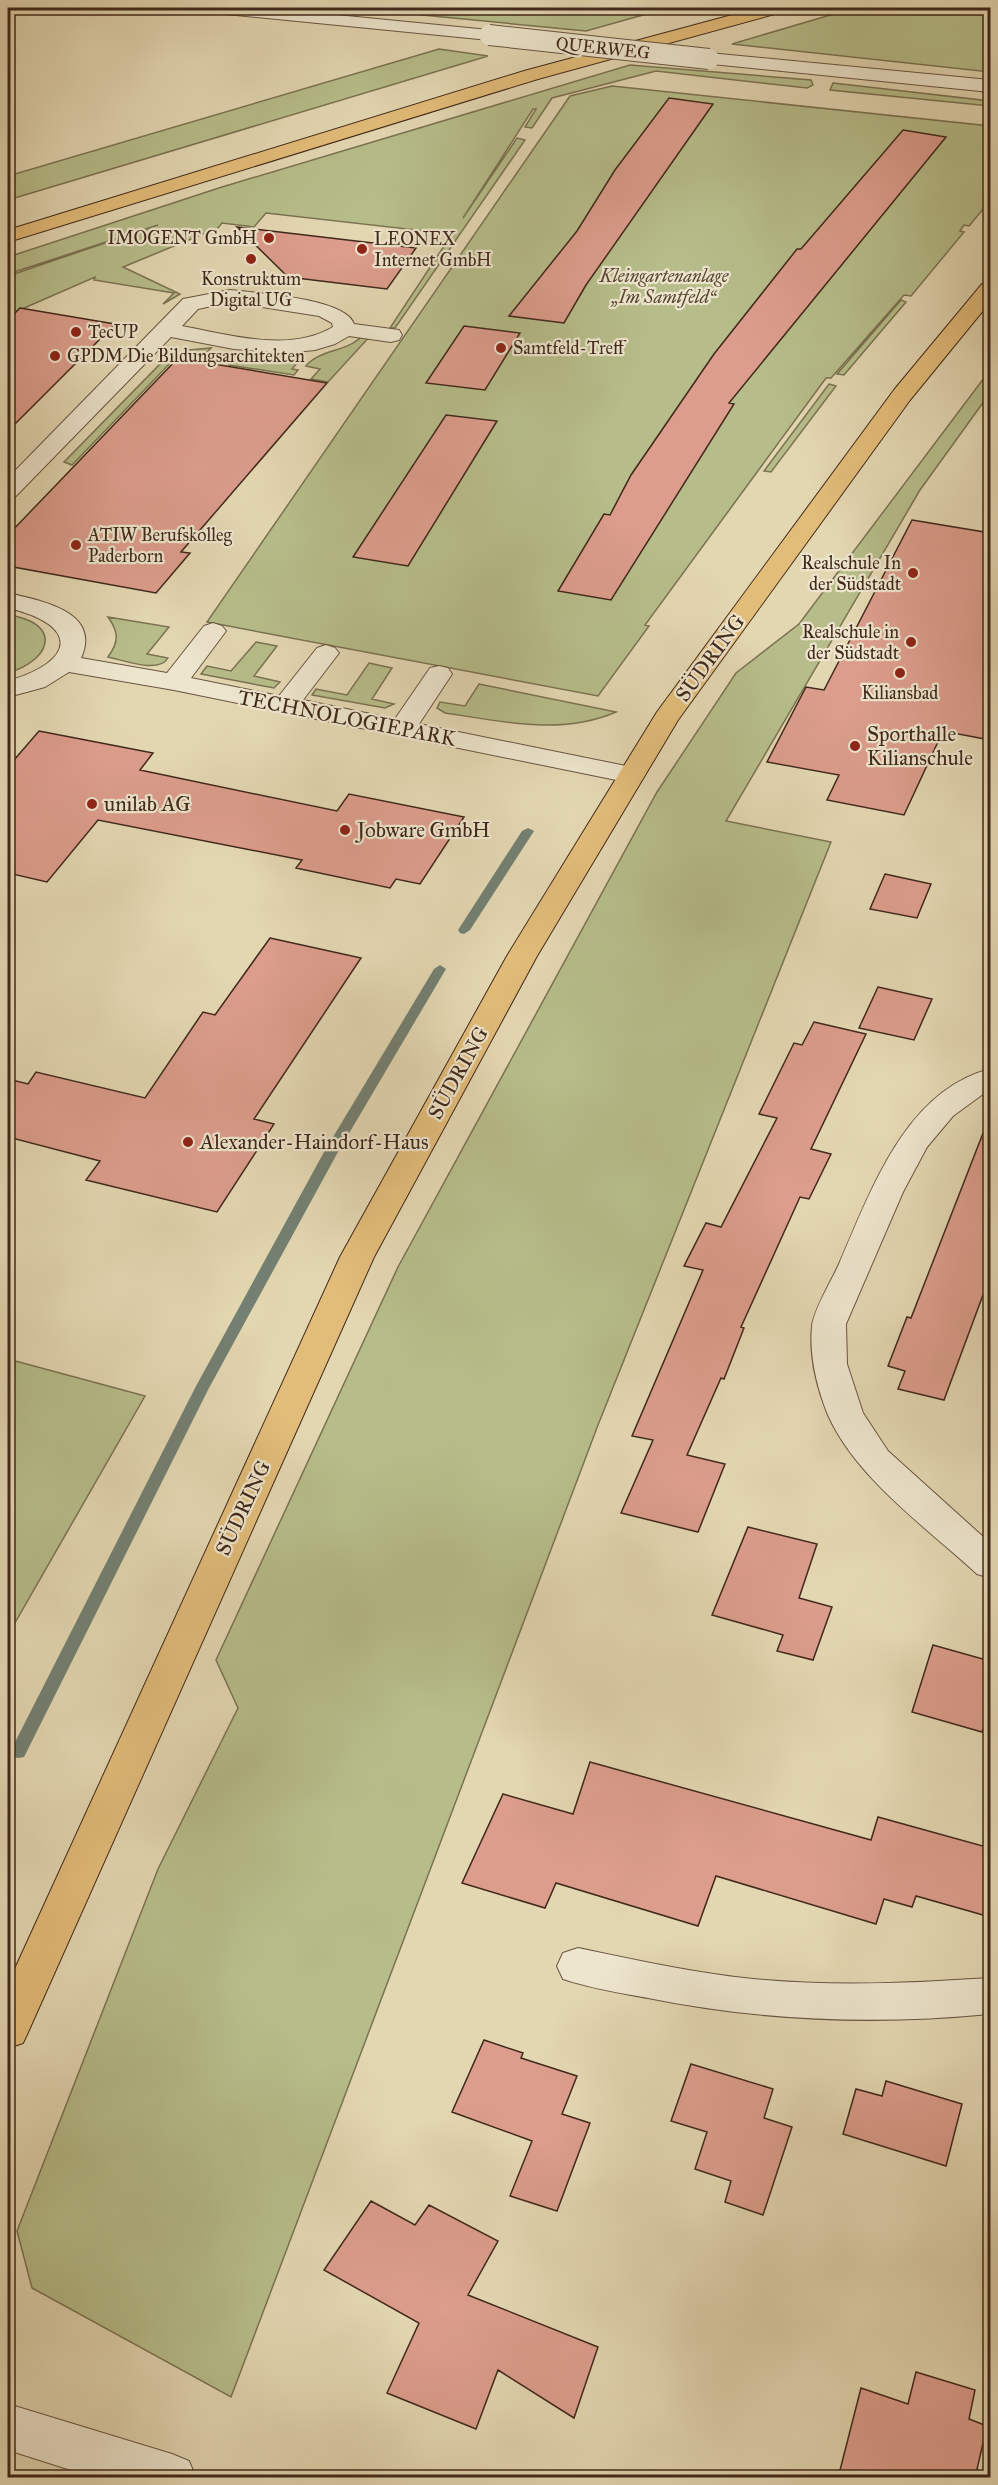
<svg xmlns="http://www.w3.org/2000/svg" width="998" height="2485" font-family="'IM FELL Great Primer',serif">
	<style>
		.green { fill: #b6bd8a; stroke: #7b7252; stroke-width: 1.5 }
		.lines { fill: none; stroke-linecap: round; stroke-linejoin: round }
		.stream { fill: #738072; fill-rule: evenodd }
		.building { fill: #dc9d8c; stroke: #40281a; stroke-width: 1.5 }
		.minor-casing { stroke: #695440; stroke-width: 2 }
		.major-casing { stroke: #40281a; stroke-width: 2 }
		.highway-casing { stroke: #40281a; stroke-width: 2 }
		.minor { fill: #ede5cd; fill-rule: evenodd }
		.major { fill: #e2bc79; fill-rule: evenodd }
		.highway { fill: #e2bc79; fill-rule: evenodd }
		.minor-bridge-casing { stroke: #695440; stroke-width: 22; stroke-linecap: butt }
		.minor-bridge { stroke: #ede5cd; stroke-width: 20 }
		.poi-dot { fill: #8f2418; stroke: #ede5cd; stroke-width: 2 }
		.labels { text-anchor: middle; stroke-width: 4.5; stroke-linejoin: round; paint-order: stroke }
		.far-street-label { font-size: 18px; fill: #40281a; stroke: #ede5cd }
		.far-poi-label { font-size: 18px; fill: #40281a; stroke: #ede5cd; text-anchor: start }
		.far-park-label { font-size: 18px; font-style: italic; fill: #584630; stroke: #ede5cd }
		.street-label { font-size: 21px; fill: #40281a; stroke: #ede5cd }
		.poi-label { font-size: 21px; fill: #40281a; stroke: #ede5cd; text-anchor: start }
	</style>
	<rect width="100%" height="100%" fill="#e3d7b2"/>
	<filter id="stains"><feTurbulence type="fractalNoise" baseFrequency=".00333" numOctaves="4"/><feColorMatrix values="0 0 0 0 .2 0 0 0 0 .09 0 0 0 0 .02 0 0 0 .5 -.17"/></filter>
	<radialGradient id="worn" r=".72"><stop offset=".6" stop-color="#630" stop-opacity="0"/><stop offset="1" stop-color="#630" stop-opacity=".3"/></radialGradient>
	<path class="green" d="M350,8h318l-82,23z
		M854,8h136v64l-258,-28z
		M439,49l49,7 -480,144v-24z
		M630,65l181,15 2,5 -6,3 -151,-17 -104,27 -20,30 -7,-1 11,-18h-3l-70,109 54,-80 8,2 -130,188h-5l62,-94 -186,-21 -12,14 -32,-4 -4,5 -95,39 57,27 -17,10 11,-11 -80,-13 1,-3 -87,38v-39l150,-51 -150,49v-17l214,-70z
		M833,83l157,18v5l-160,-16z
		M612,86l378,40v75l-21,25 -5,-1 -4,6 4,1 -53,64 -7,-1 -73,83h-5l-181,247 4,1 -51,70 -391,-74 363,-526z
		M901,300l5,2 -62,73 -7,-1z
		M364,334h8l-44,48 -17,-3 9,-10 -14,-3c15,-18 42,-13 58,-32z
		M211,348l-13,14 -23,-4 -103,107 -8,-3 101,-103 24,-9z
		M244,352l32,5h26l-10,12 6,1 -4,5 -65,-10z
		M990,370v23l-70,97 -194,331 105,21 -233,583 -367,972 -199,-109 -15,-57 141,-362 80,-161 -22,-48 182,-393 259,-475 79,-119 63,-49z
		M829,384l7,2 -65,86 -7,-1z
		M8,615c53,7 46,44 0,58z
		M108,617l61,10 -22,27 21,4c-9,16 -45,2 -60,-1 11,-15 11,-25 0,-40z
		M256,642l21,4 -23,30 26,6 -6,6 -73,-14 6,-8 24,5z
		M369,663l23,5 -20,31 22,5 -9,4 -73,-13 4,-6 31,6z
		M479,684l137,28c-55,24 -114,9 -171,1l-8,-5 3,-6 25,4z
		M8,1359l137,37 -137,239z"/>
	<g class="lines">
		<path class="stream" d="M528,828l6,3 -64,99 -6,4 -4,-1 -2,-3 64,-99z
			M440,965l6,4 -108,183 -129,236 -185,369 -6,1 -6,-1 -2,-5 185,-364 129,-236 110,-183z"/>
	</g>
	<path class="building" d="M669,98l44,6 -127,181 -22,38 -55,-7 68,-85 38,-61z
		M903,130l43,7 -217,266 5,1 -123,196 -53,-9 46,-77 6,1 21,-40 83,-121 83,-105h4z
		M237,227l136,16 43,5 -29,41 -99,-12z
		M20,308l95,16 -107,107v-111z
		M464,326l56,7 -35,57 -59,-7z
		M178,358l149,25 -146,169 9,1 -34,40 -148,-27v-31z
		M446,415l51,6 -89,145 -55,-9z
		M912,520l78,13v207l-47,-9 -39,84 -77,-15 12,-25 -72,-13 39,-75 18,3z
		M39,731l114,22 -13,17 197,41 12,-17 115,23 -44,67 -24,-5 -6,9 -94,-20 6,-8 -204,-40 -51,62 -39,-9v-106z
		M885,874l46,10 -14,34 -47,-9z
		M270,938l91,20 -107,161 20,5 -57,88 -131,-32 14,-19 -92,-24v-58l20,5 8,-12 109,26 58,-86 12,3z
		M878,987l54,12 -18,41 -55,-12z
		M814,1022l52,12 -55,115 20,5 -22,45 -9,-2 -59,130 3,1 -20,51 -3,-1 -34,77 38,9 -27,68 -77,-19 32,-73 -21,-4 71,-166 -19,-4 22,-43 15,4 56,-109 -18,-4 35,-71 8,2z
		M987,1123l3,1v173l-7,-2 -39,105 -46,-11 7,-18 -17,-5 19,-49 4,1z
		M748,1527l69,17 -18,54 33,9 -19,53 -36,-9 6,-16 -71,-20z
		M933,1645l57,16v70l-7,-2 -1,3 -70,-20z
		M590,1762l281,78 7,-23 112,31v69l-74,-21 -4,11 -28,-8 -8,25 -160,-48 -18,50 -142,-43 -11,25 -83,-25 41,-89 70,20z
		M484,2040l39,13 -2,5 56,18 -15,38 28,9 -33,88 -47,-15 22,-55 -80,-29z
		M691,2064l82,25 -9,29 28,9 -29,88 -38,-13 6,-21 -36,-12 12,-37 -36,-11z
		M886,2081l76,23 -16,62 -103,-32 13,-45 26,7z
		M371,2201l44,24 14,-20 69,36 -30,54 130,52 -24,71 -76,-48 -22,59 -89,-36 32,-70 -95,-53z
		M916,2372l59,18 -6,29 18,7 -12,52h-137l23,-90 47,16z"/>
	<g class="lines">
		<defs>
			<path id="minor" d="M207,8h58l224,22 9,5 -9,5 -273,-27z
				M709,53l281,27v12l-288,-29 -2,-4 2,-4z
				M230,290c25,3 116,8 124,34l45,6 3,5 -3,5 -8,2 -42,-6 -14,8 -20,6 -31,3 -50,-4 -63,-12 -155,159 -8,2v-20l175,-179zM230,302l89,14 13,7 1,4c-44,26 -103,8 -151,-1l16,-17z
				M8,593c33,8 94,18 73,65l86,15 37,-47 9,-3 9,3 4,5 -35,47 88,18 38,-48 9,-3 9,3 4,5 -36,47 92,19 35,-51 9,-2 9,2 4,6 -33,50 212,43 10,2 4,6 -4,6 -10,2 -457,-93 -105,-18 -24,15 -37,10v-16c67,-19 73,-56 0,-73z
				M990,1069v20l-37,27 -26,31 -24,45 -57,132 1,40 16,49 25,38 102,92v35l-13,-4c-50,-46 -121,-96 -149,-159 -11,-27 -19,-60 -16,-89 2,-17 20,-46 27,-62 32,-73 66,-173 151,-195z
				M578,1948c58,12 116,25 175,31 79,8 158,4 237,-1v36c-114,11 -229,7 -342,-16 -28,-5 -58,-10 -85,-19l-6,-13 6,-13z
				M8,2404l164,50 17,7 7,17h-100l-88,-28z"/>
			<path id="major" d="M990,283v19l-80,98 -232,320 -141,236 -163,301 -345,773 -6,13 -15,5v-64l332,-727 167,-301 150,-244 237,-322 88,-106z"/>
			<path id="highway" d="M758,8h27l-3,4 -244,67 -530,163v-12l516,-159z"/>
		</defs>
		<use href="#minor" class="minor-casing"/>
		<use href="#major" class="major-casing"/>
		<use href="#highway" class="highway-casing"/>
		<use href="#minor" class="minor"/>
		<use href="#major" class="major"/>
		<use href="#highway" class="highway"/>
		<defs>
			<path id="minor-bridge" d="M489,35l220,24"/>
		</defs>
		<use href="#minor-bridge" class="minor-bridge-casing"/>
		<use href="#minor-bridge" class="minor-bridge"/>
	</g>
	<g class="poi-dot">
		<circle cx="269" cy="238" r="6"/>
		<circle cx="362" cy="249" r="6"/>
		<circle cx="251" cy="259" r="6"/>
		<circle cx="76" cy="332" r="6"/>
		<circle cx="501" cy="348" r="6"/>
		<circle cx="55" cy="356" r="6"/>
		<circle cx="76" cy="545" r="6"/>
		<circle cx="913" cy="573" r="6"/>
		<circle cx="911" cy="642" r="6"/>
		<circle cx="900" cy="673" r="6"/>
		<circle cx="855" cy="746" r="6"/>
		<circle cx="92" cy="804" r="6"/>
		<circle cx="345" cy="830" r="6"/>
		<circle cx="188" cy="1142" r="6"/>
	</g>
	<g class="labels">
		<g class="far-street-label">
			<text transform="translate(603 48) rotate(6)" y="6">QUERWEG</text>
		</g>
		<g class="far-poi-label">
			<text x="257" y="244" text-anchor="end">IMOGENT GmbH</text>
			<text x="374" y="245">LEONEX<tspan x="374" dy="21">Internet GmbH</tspan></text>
			<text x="251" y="285" text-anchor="middle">Konstruktum<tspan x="251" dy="21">Digital UG</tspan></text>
			<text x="88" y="338">TecUP</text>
			<text x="513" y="354">Samtfeld-Treff</text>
			<text x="67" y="362">GPDM Die Bildungsarchitekten</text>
			<text x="88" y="541">ATIW Berufskolleg<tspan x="88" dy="21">Paderborn</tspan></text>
			<text x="901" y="569" text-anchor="end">Realschule In<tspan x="901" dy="21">der Südstadt</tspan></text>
			<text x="899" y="638" text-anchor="end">Realschule in<tspan x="899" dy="21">der Südstadt</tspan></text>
			<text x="900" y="699" text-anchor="middle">Kiliansbad</text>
		</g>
		<g class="far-park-label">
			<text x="664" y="282">Kleingartenanlage<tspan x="664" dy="21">„Im Samtfeld“</tspan></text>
		</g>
		<g class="street-label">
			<text transform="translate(710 658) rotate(-54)" y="7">SÜDRING</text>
			<text transform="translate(347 718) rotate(11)" y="7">TECHNOLOGIEPARK</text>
			<text transform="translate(458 1073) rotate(-61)" y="7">SÜDRING</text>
			<text transform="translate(243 1508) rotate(-65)" y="7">SÜDRING</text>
		</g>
		<g class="poi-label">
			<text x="867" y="741">Sporthalle<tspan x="867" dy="24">Kilianschule</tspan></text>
			<text x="104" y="811">unilab AG</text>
			<text x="357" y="837">Jobware GmbH</text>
			<text x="200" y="1149">Alexander-Haindorf-Haus</text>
		</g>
	</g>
	<rect width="998" height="2485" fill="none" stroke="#e3d7b2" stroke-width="30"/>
	<rect x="9" y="9" width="980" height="2467" fill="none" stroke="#40281a" stroke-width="3"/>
	<rect x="15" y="15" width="968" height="2455" fill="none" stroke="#40281a" stroke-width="1.5"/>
	<rect width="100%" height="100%" filter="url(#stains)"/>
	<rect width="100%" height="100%" fill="url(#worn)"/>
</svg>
